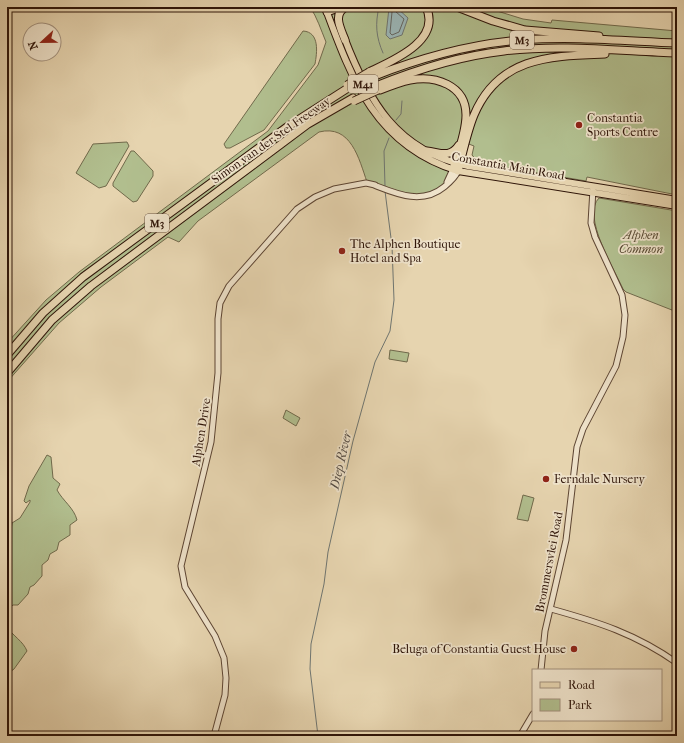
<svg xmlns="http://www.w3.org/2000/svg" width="684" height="743" font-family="'IM FELL French Canon',serif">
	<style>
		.green { fill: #b1be8e; stroke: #70694b }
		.water { fill: #9ab5b6; stroke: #6f7570 }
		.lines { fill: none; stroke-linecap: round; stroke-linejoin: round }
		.shore { stroke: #64645f; stroke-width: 1 }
		.stream { stroke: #6f7570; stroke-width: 1 }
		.minor-casing { stroke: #5c4432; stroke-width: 7 }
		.major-casing { stroke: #2e1408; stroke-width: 8 }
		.highway-casing { stroke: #2e1408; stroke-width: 9 }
		.minor { stroke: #efe3cb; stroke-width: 5 }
		.major { stroke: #e6d4af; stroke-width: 6 }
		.highway { stroke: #e6d4af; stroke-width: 7 }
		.highway-bridge-casing { stroke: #2e1408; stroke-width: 9; stroke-linecap: butt }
		.highway-bridge { stroke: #e6d4af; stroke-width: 7 }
		.poi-dot { fill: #8f2418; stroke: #efe3cb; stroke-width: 1.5 }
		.labels { text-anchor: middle; stroke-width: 3.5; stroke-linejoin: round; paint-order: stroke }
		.shield { fill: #efe3cb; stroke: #685242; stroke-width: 1 }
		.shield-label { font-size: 11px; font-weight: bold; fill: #2e1408 }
		.poi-label { font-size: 12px; fill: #2e1408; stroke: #efe3cb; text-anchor: start }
		.street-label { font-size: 12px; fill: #2e1408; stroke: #efe3cb }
		.park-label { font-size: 12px; font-style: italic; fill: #554730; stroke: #efe3cb }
		.water-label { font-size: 13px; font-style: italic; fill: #544c45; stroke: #efe3cb }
	</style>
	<rect width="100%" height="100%" fill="#e6d4af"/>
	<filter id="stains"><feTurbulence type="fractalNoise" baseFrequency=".005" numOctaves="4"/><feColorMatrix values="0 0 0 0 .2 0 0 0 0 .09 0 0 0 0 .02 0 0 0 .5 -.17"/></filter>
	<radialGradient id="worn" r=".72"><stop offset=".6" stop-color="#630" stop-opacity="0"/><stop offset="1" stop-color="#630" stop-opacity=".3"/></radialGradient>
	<path class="green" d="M310,7h174l39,12 28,4 1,-3 125,11v164l-90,-18 -1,4 -107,-18 -7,-8 2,-9 -13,-5 -9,11 -25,-1 -2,6 24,11 2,6 -10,15 -23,8 -51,-15c-8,-23 -16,-58 -48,-50l-121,89 -19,21 -11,-5 -67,50 -42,36 -52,59v-39l39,-43 33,-28 189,-141 50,-66 8,-23c-5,-12 -9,-25 -16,-35z
		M303,31c17,1 14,22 12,33l-51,66 -34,18h-4l-2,-4z
		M127,142l2,4 -23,40 -7,2 -23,-15 17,-29z
		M131,151h3l19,20v5l-16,25 -4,1 -20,-16v-3z
		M599,198l78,13v101l-51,-20 -3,-3c-8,-18 -42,-74 -24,-91z
		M390,350l19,3 -2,9 -18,-3z
		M286,410l14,8 -4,8 -13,-8z
		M47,455l4,2 2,21 7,6 -3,6c6,11 17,18 20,30l-7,5v10l-11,7 -2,8 -7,4 -2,6 -6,5v11l-8,9 -4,2 -2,7 -10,11h-5l-6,5v-71l3,-1 2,-15 8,-5 10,-16v-2l-4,3 -2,-2 5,-15z
		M523,495l11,3 -6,23 -11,-2z
		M7,627c6,9 16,14 20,24l-13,18 -4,3 -3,7z"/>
	<path class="water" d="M396,7l12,11 -6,17 -12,4 -4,-4 3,-27z"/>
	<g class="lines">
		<path class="shore" d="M395,11l9,8 -5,13 -7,3 -2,-2 2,-21z"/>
		<path class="stream" d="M379,7c-4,17 -3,30 4,46
			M396,120l5,-6 1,-13
			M385,186l-1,-35 5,-13
			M318,736l-8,-67 1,-25 13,-60 4,-32 25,-111 22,-79 15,-31 4,-31 -2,-54 -7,-55"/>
		<defs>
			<path id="minor" d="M447,182l6,-13
				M374,185c23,9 48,20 70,2 6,-5 11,-9 14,-16
				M551,609c47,13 85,25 126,54
				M541,670l4,-39 21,-91 11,-93 6,-18 33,-63 7,-29 2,-22 -3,-20 -27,-58 -4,-14 2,-34
				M214,736l11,-41 1,-17 -2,-20 -9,-22 -30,-49 -4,-21 30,-124 7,-69v-54l2,-16 9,-17 68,-77 18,-12 19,-8 32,-6 9,2
				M520,736l13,-22"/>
			<path id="major" d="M325,7c27,73 51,139 133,164l219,35
				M344,37c24,63 52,114 124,129l209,34"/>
			<path id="highway" d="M457,7l36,14 32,9 74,6
				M327,12l14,-5
				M345,40c-4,-11 -13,-26 1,-33
				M369,72c23,-11 73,-31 57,-65
				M372,77c48,-19 97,-33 150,-37 51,-4 104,1 155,3
				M376,86c42,-17 84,-30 128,-35 57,-7 116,0 173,2
				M380,90c10,-4 20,-8 30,-10 25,-5 56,5 56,35 0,18 -8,37 -13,54
				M427,151c12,1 23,8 32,-6
				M458,171c5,-19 9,-39 16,-56 25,-59 77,-59 131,-61
				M7,355l36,-42 40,-36 204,-150 61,-39
				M7,373l45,-53 39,-34 217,-162 45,-26"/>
		</defs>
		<use href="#minor" class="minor-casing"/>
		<use href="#major" class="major-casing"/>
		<use href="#highway" class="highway-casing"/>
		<use href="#minor" class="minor"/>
		<use href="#major" class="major"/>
		<use href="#highway" class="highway"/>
		<defs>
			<path id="highway-bridge" d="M347,85l22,-13
				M356,85l16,-8
				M354,101l24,-11"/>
		</defs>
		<use href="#highway-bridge" class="highway-bridge-casing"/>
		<use href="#highway-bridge" class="highway-bridge"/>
	</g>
	<g class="poi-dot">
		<circle cx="579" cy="125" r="4"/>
		<circle cx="342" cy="251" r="4"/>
		<circle cx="546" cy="479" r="4"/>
		<circle cx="574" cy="649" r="4"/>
	</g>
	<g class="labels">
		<g class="shield">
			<rect x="510" y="31" width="24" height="18" rx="3"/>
			<rect x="348" y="75" width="30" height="18" rx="3"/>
			<rect x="145" y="214" width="24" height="18" rx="3"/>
		</g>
		<g class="shield-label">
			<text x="522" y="44">M3</text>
			<text x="363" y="88">M41</text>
			<text x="157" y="227">M3</text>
		</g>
		<g class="poi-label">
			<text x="587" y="122">Constantia<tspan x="587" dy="14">Sports Centre</tspan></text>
			<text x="350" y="248">The Alphen Boutique<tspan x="350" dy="14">Hotel and Spa</tspan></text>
			<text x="554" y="483">Ferndale Nursery</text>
			<text x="566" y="653" text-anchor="end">Beluga of Constantia Guest House</text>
		</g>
		<g class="street-label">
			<text transform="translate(271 140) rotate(-35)" y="4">Simon van der Stel Freeway</text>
			<text transform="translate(508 166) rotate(10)" y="4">Constantia Main Road</text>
			<text transform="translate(201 432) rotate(-81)" y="4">Alphen Drive</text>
			<text transform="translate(549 562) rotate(-79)" y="4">Brommersvlei Road</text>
		</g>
		<g class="park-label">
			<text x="641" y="239">Alphen<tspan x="641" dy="14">Common</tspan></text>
		</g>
		<g class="water-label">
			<text transform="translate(340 460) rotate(-77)" y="5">Diep River</text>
		</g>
	</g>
	<rect width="684" height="743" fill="none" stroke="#e6d4af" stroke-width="24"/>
	<rect x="8" y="8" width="668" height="727" fill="none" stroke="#2e1408" stroke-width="2"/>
	<rect x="12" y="12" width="660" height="719" fill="none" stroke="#2e1408"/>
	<rect x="532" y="669" width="130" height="52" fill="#efe3cb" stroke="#a2907d"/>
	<rect x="540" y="682" width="20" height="6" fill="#e6d4af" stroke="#a2907d"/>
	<text x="568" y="689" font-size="12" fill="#2e1408">Road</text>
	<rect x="540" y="699" width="20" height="12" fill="#b1be8e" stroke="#a2907d"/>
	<text x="568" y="709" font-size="12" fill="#2e1408">Park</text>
	<g transform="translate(42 42) rotate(248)"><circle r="19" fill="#efe3cb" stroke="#a2907d"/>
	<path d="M0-3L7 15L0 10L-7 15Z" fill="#8f2418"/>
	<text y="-6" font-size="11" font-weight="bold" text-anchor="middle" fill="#2e1408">N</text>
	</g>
	<rect width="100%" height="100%" filter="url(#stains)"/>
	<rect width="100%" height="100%" fill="url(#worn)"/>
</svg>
